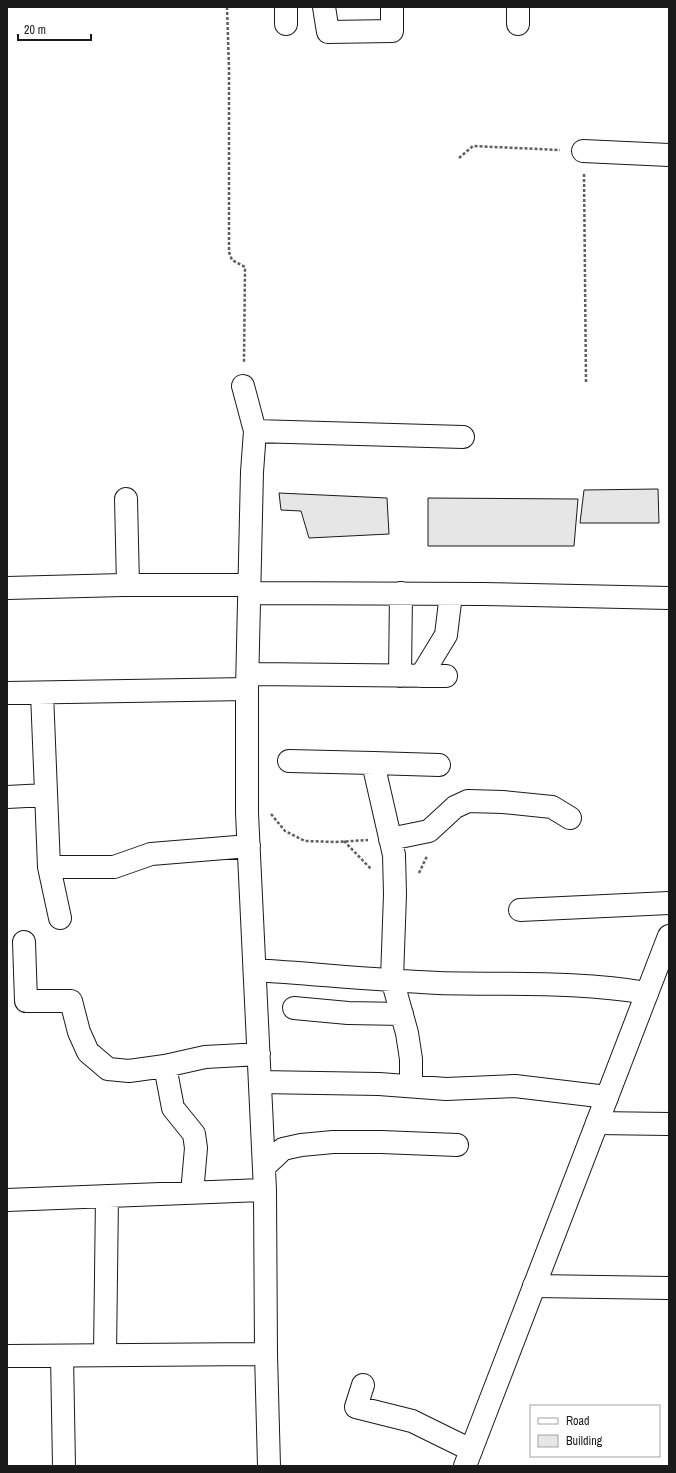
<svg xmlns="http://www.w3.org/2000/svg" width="676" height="1473" font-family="'Archivo Narrow',sans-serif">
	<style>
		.building { fill: #e6e6e6; stroke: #1a1a1a }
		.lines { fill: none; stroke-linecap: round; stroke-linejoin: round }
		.minor-casing { stroke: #1a1a1a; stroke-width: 24 }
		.tertiary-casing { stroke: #1a1a1a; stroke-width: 24 }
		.path { stroke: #5f5f5f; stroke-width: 2.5; stroke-dasharray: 3 2; stroke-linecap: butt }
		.minor { stroke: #fff; stroke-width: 22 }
		.tertiary { stroke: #fff; stroke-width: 22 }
	</style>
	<rect width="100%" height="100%" fill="#fff"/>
	<path class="building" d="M658,489l1,34h-79l4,-33z
		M279,493l108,5 2,36 -80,4 -8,-27 -20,-1z
		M428,498l150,1 -4,47h-146z"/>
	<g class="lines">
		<defs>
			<path id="minor" d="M286,7v17
				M324,7l4,25 64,-1v-24
				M518,24v-17
				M583,151l86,4
				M243,386l12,45 -3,41 -5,217v124l18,377 1,164 3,112
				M255,431l208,6
				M126,499l2,86
				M7,588l116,-3h127
				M249,593l234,1 186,4
				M248,674l198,2
				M400,676l1,-83
				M421,676l25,-41 5,-41
				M7,693l240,-4
				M42,693l7,174
				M289,761l84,2 21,92 1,39 -3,85 15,54 4,26v27
				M373,763l66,2
				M7,797l39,-2
				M390,839l39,-8 26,-24 13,-6 35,1 49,5 18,11
				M520,910l149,-7
				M60,918l-11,-51h65l37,-13 98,-8
				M24,942l2,59h45l8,31 9,20 20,17 21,2 36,-5 40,-9 54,-3
				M255,970c61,4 122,10 184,13 69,2 140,-2 208,10
				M294,1008l54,5 54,1
				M165,1066l8,42 21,26 2,14 -4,45
				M260,1082l119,2 67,5 69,-3 92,11
				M597,1123l72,1
				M264,1167l19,-18 18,-4 32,-3h48l76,3
				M7,1200l258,-10
				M534,1286l135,2
				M105,1355l2,-159
				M7,1356l259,-2
				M62,1356l2,110
				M363,1385l-7,22 56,14 59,29"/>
			<path id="tertiary" d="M465,1466l204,-530"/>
		</defs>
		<use href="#minor" class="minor-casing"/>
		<use href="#tertiary" class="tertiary-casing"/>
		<path class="path" d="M227,7l2,61v184l3,8 13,7 -1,96
			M459,158l14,-12 87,4
			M584,174l2,208
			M271,814l14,17 20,10 31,1 32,-2
			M344,841l27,28
			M419,873l8,-17"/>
		<use href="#minor" class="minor"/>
		<use href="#tertiary" class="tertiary"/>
	</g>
	<rect width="676" height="1473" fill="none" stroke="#1a1a1a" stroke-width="16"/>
	<rect x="530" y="1405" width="130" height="52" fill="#ffffff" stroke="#a3a3a3"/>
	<rect x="538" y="1418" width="20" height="6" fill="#ffffff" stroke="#a3a3a3"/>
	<text x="566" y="1425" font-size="12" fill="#1a1a1a">Road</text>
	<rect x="538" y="1435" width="20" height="12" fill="#e6e6e6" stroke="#a3a3a3"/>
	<text x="566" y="1445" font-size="12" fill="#1a1a1a">Building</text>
	<path d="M18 34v6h73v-6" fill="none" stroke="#1a1a1a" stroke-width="2"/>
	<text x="24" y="34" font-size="12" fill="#1a1a1a" stroke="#ffffff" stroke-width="3" paint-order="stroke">20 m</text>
</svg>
